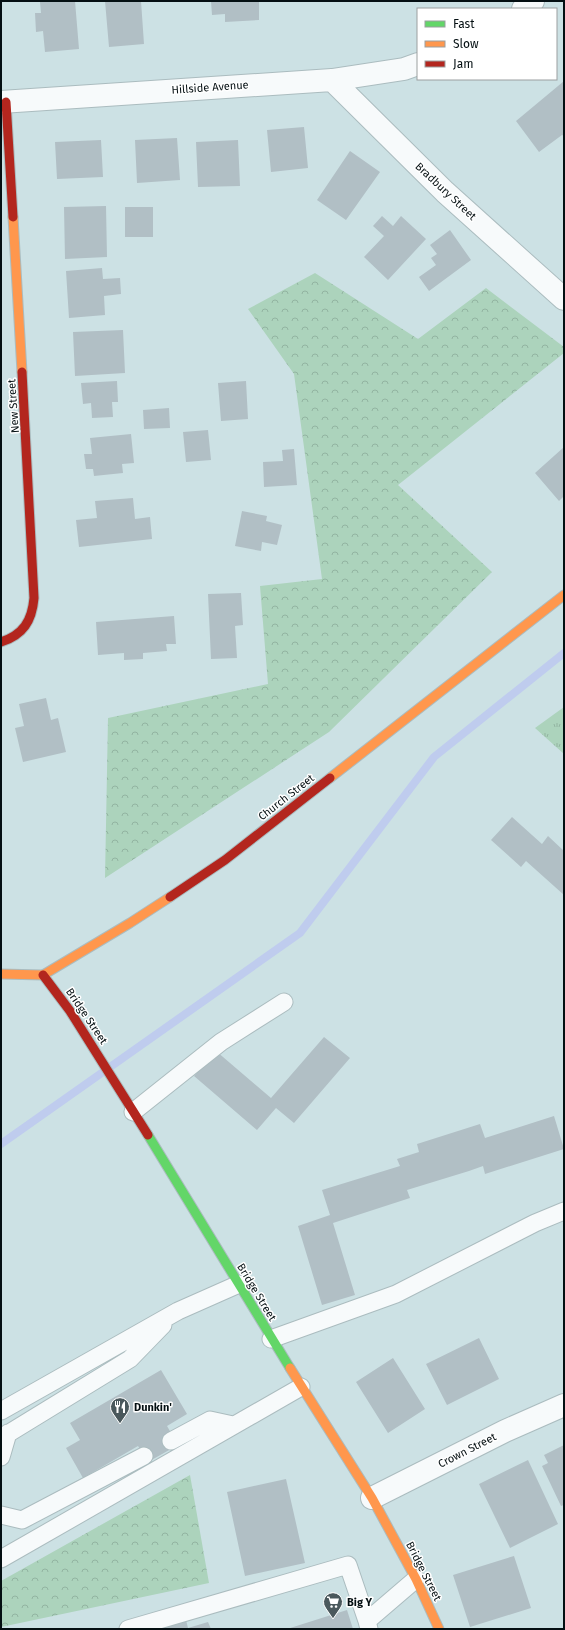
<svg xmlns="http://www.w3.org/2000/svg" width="565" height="1630" font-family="'Fira Sans',sans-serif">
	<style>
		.grass { fill: url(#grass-tufts) }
		.forest { fill: url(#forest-crowns) }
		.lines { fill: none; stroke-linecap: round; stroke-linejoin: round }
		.stream { stroke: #bfccee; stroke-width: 8 }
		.building { fill: #b1bfc5 }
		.lane-casing { stroke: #abbcbf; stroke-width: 19 }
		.street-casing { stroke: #abbcbf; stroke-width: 24 }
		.fast-casing { stroke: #abbcbf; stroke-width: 11 }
		.slow-casing { stroke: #abbcbf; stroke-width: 11 }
		.jam-casing { stroke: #abbcbf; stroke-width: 11 }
		.lane { stroke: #f7fafb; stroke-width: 17 }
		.street { stroke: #f7fafb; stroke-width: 22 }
		.fast { stroke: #63d668; stroke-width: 9 }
		.slow { stroke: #ff974d; stroke-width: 9 }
		.jam { stroke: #b3261e; stroke-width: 9 }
		.labels { text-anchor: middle; stroke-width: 3; stroke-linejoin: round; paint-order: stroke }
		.street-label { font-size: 11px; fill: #040f12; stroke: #fff }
		.poi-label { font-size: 11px; font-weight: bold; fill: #040f12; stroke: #fff; text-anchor: start }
	</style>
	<defs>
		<pattern id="grass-tufts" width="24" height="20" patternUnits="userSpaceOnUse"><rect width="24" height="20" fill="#acd3bc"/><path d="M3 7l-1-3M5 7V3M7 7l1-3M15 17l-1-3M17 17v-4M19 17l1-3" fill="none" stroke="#92b4a1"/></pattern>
		<pattern id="forest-crowns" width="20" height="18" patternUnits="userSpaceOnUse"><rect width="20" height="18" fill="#acd3bc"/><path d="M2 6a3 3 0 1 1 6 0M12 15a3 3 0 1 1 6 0" fill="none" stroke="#92b4a1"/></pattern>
	</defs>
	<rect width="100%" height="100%" fill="#cce1e4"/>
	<path class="grass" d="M564,707v47l-29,-26z"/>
	<path class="forest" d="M315,273l103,66 68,-51 78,59v6l-166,132 94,87 -163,160 -224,146 3,-160 160,-34 -8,-98 62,-7 -28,-205 -46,-65z
		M190,1475l19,108 -208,44v-46z"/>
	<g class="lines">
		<path class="stream" d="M1,1144l299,-211 134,-176 130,-104"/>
	</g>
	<path class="building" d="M75,1l4,48 -34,3 -2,-21 -7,1 -1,-19h6l-1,-11z
		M105,1h36l3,43 -35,3z
		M211,1h48v19l-34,2v-8l-13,1z
		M564,81v55l-2,-1 -23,17 -23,-31z
		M304,127l4,41 -37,4 -4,-42z
		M177,138l3,42 -43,3 -2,-43z
		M101,140l2,37 -46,2 -2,-37z
		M238,140l2,46 -42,1 -2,-45z
		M350,151l30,21 -34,48 -29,-20z
		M106,206l1,51 -42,2 -1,-52z
		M125,207h28v30h-28z
		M382,216l11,10 8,-10 25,23 -38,41 -24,-23 20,-21 -11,-10z
		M450,230l21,30 -42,31 -10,-14 17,-12 -5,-7 6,-4 -7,-9z
		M102,268l1,11 17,-1 1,16 -17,2 1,19 -36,3 -3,-47z
		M123,330l2,43 -50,3 -2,-44z
		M117,381l1,21h-6l1,15 -21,1 -1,-15 -8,1 -2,-21z
		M246,381l2,38 -27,2 -3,-38z
		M169,408l1,20 -26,1 -1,-19z
		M208,430l3,30 -25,2 -3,-30z
		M131,434l3,29 -12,1 1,9 -29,3 -1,-7h-7l-2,-15h8l-2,-16z
		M564,447v49l-5,5 -24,-28z
		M294,449l3,36 -33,2 -1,-25 20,-1 -1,-11z
		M133,498l2,21 15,-2 2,22 -73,8 -3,-27 21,-2 -2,-17z
		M242,511l25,5 -1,5 16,4 -5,20 -15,-3 -1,9 -26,-5z
		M241,593l2,32 -8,1 2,32 -26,1 -3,-65z
		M174,616l2,28h-10l1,7 -24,2v6l-19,1v-7l-26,2 -2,-33z
		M46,698l5,22 7,-2 8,34 -43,10 -8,-34 9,-2 -5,-22z
		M512,817l30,27 6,-8 16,15v44l-38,-34 -5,6 -30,-27z
		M324,1037l26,21 -56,65 -18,-15 -19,22 -63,-54 22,-25 55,47z
		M554,1116l10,33 -79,25 -2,-8 -14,5 -62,19 3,8 -77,25 22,72 -33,10 -24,-79 32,-11 -8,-25 78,-24 -3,-7 22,-7 -2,-8 63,-20 5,14z
		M479,1338l20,41 -52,26 -21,-41z
		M393,1358l32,51 -37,24 -32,-51z
		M161,1370l26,44 -20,12 11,19 -30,17 -10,-16 -55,32 -17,-30 14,-8 -10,-17z
		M564,1445v60l-3,1 -19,-40 6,-3 -4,-8z
		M528,1460l30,64 -48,24 -31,-64z
		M286,1479l19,84 -60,13 -18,-84z
		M514,1556l17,52 -61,19 -17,-52z
		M347,1610l6,19h-66z
		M186,1620l2,8 20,-6 3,7h-52z"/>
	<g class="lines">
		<defs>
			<path id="lane" d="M133,1112l88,-70 63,-40
				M271,1339l125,-45 139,-71 29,-12
				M1,1411l177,-100 61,-27
				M1,1438l129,-79 33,-34
				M171,1441l39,-21 23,5
				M1,1457l7,-24
				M1,1515l21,5 122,-64
				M1,1559l300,-172
				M128,1629l220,-64 19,56
				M369,1629l-2,-8 49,-42"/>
			<path id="street" d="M523,9l10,-8
				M332,80l113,112 119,107
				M1,102l331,-22 72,-11 14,-5
				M372,1498l133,-67 59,-26"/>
			<path id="fast" d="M148,1135l142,233"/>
			<path id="slow" d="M13,217l9,155
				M330,778l234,-183
				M1,974l42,1 87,-52 40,-26
				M290,1368l82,130 44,81 23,50"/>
			<path id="jam" d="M6,102l7,115
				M1,642c22,-7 31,-21 33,-44l-12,-226
				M170,897l55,-37 105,-82
				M43,975l27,36 78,124"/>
		</defs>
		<use href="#lane" class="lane-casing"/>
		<use href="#street" class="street-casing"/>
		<use href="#fast" class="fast-casing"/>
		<use href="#slow" class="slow-casing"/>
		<use href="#jam" class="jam-casing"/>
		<use href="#lane" class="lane"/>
		<use href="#street" class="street"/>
		<use href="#fast" class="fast"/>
		<use href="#slow" class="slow"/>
		<use href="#jam" class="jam"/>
	</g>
	<defs>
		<symbol id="restaurant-pin" viewBox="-11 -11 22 30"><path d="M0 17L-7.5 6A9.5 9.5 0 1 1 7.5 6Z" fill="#4a585c" stroke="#fff"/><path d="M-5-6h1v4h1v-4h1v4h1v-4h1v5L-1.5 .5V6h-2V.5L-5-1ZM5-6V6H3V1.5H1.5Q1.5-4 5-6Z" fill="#fff"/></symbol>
		<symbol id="supermarket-pin" viewBox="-11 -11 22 30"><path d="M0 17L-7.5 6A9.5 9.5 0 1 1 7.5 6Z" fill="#4a585c" stroke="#fff"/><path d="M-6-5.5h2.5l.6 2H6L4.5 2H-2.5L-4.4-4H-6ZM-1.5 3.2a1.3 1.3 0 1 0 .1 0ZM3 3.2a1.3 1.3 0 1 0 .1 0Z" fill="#fff"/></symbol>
	</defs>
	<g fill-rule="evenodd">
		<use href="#restaurant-pin" x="109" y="1396" width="22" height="30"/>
		<use href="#supermarket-pin" x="322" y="1591" width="22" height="30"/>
	</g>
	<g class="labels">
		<g class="street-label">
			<text transform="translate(210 87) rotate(-4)" y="4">Hillside Avenue</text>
			<text transform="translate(446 191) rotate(43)" y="4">Bradbury Street</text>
			<text transform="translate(13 406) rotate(-94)" y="4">New Street</text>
			<text transform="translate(286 797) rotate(-38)" y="4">Church Street</text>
			<text transform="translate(87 1016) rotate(56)" y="4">Bridge Street</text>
			<text transform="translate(257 1292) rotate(59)" y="4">Bridge Street</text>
			<text transform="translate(467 1450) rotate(-27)" y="4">Crown Street</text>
			<text transform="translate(424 1571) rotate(63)" y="4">Bridge Street</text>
		</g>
		<g class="poi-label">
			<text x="134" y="1411">Dunkin'</text>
			<text x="347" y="1606">Big Y</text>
		</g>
	</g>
	<rect width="565" height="1630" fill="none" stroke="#040f12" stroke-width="4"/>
	<rect x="417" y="8" width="140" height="72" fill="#ffffff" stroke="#9b9fa0"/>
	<rect x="425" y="21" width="20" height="6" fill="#63d668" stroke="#9b9fa0"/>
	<text x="453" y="28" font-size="12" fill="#040f12">Fast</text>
	<rect x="425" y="41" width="20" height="6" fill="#ff974d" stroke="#9b9fa0"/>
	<text x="453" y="48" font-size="12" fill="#040f12">Slow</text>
	<rect x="425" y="61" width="20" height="6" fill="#b3261e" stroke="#9b9fa0"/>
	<text x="453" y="68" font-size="12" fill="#040f12">Jam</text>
</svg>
